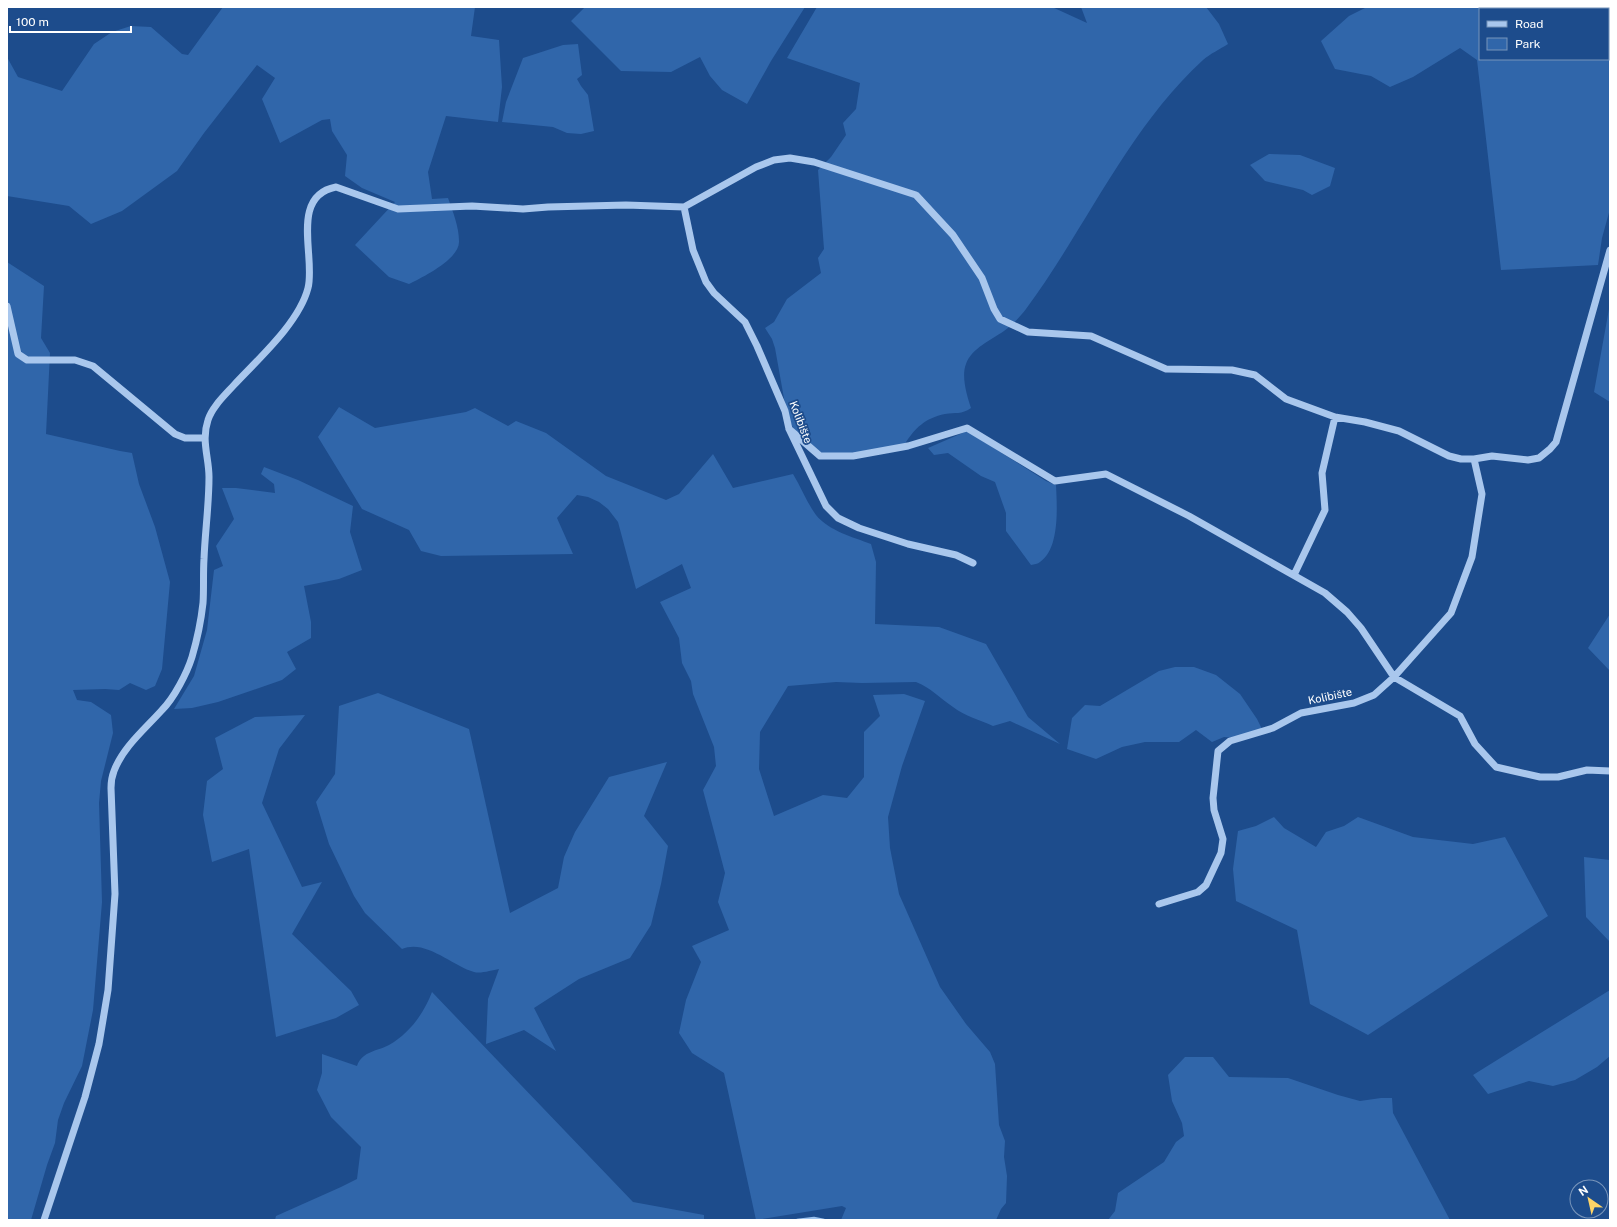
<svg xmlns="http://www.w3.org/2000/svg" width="1617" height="1227" font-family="'Public Sans',sans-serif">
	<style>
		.green { fill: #3066aa }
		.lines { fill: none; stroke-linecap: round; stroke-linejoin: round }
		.stream { stroke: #9cc2ee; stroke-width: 2.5 }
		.minor { stroke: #a9c7ed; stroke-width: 7 }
		.labels { text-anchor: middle; stroke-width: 3.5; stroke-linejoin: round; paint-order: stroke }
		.street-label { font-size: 11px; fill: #fff; stroke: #1d4c8c }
	</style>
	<rect width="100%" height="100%" fill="#1d4c8c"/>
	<path class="green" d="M223,7h252l-4,29 28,4 3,47 -4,35 -52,-6 -18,56 4,27 16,-1c5,14 11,29 11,43 1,18 -36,36 -50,43l-20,-7 -34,-32 40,-43 -33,-14 -17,-12 2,-21 -15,-24 -2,-12 -8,1 -42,23 -18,-44 13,-21 -18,-13 -53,68 -27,38 -55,40 -31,13 -22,-18 -62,-10v-139l11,20 44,14 32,-47 18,-12 19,-6 20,1 31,27 6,1z
		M585,7h220l-34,54 -24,43 -25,-14 -12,-14 -10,-19 -29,15 -50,-1 -50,-50z
		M817,7h235l35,16 -6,-16h125l13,17 9,20c-8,5 -18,10 -25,16 -76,70 -117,168 -177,249 -6,8 -14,16 -22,22 -13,9 -32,17 -38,33 -5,12 1,32 5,44 -10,7 -15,4 -26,6 -20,4 -30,14 -41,31l-83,14 -16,-15 -13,-18 -7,-22 -10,-56 -3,-9 -7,-11 9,-6 13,-23 34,-26 -3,-15 6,-9 -6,-79 13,-13 15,-22 -3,-12 13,-14 4,-26 -73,-25z
		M1367,7h198l2,2h-87v50h128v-8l2,2v156l-8,29 -4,27 -97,5 -24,-210 -17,-12 -47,29 -23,10 -19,-11 -36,-7 -14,-28 28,-25z
		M578,44l4,31 -5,4 4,7 7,9 6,36 -13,3 -14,-1 -14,-6 -51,-5 4,-20 17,-44 40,-13z
		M1269,154l31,1 35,13 -5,18 -18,9 -9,-5 -38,-9 -15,-16z
		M7,262l37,24 -3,52 9,15 -4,81 74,17 12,2 7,31 16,43 15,55 -8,87 -7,17 -9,4 -16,-7 -11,7 -14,-1 -32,1 4,10 14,2 20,13 2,18 -12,48 -2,22 3,99 -9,108 -11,56 -18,37 -6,17 -3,23 -8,22 -16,55h-24z
		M1609,309l1,1v92l-16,-10z
		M339,407l36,21 91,-16 9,-4 33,18 8,-5 30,12 60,43 60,24 13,-6 34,-40 20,34 60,-14c8,13 14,29 23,41 13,16 37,22 55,29l5,18 -1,62 64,3 47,17 42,73 32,27 -50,-23 -17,5c-13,-6 -28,-10 -40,-19 -12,-8 -23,-20 -37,-25l-54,1 -26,-1 -48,4 -28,46 -1,37 15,47 49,-21 24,3 17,-21v-45l16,-16 -7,-21 31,-1 21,7 -23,65 -14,51 2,31 9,46 41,93 26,37 24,28 5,12 4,61 6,16 -1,16 3,19 -1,27 -5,6 -5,11h-155l5,-12 -4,-2 -86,14 -32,-147 -32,-20 -13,-20 7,-33 15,-38 -9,-16 37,-16 -11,-28 7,-29 -22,-83 13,-24 -2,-19 -21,-53 -2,-13 -9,-18 -3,-25 -19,-36 31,-14 -9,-24 -46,25 -18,-67 -10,-13 -9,-7 -11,-5 -11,-2 -20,23 16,36 -132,2 -20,-5 -12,-21 -47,-21 -44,-72z
		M967,431l79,50 10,4c1,21 4,64 -16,77 -2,2 -6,2 -9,3l-25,-34v-18l-11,-31 -14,-6 -33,-23 -14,2 -6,-7z
		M264,467l34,13 55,26 -3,26 12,38 -23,9 -35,7 7,36v16l-24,14 9,17 -14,11 -64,22 -26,6 -18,1 20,-33 13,-46 7,-60 9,-4 -7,-20 18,-27 -12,-31h14l39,5 -1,-9 -13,-10z
		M1610,614v57l-22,-23z
		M1175,667h19l22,8 24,19 17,25 5,10 -26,9 -12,-1 -12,5 -16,-12 -17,12h-34l-23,5 -26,12 -29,-10 5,-31 13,-13 15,1 59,-35z
		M378,693l91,36 41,184 48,-25 6,-31 11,-25 34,-55 58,-15 -23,54 24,30 -7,38 -10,41 -21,33 -51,21 -45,29 22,43 -32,-21 -38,14 2,-45 11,-30c-7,1 -18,5 -25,3 -22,-6 -48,-33 -72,-23l-37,-36 -11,-17 -25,-52 -13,-42 19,-28 4,-68z
		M305,715l-26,34 -17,54 40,84 20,-5 -30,52 59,57 8,14 -23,13 -60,19 -27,-188 -37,13 -9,-47 4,-34 16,-12 -8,-31 40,-21z
		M1274,817l10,11 32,19 10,-15 18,-6 14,-9 55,20 60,7 32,-7 43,79 -180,119 -58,-31 -13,-74 -61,-29 -3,-32 5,-38 18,-5z
		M1584,857l26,3v82l-24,-25z
		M1610,990v66l-13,11 -22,13 -22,6 -24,-5 -41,13 -15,-19z
		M432,992l201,210 71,13v5h-429l1,-4 65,-29 16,-8 4,-32 -30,-30 -14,-27 5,-17v-19l35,12c5,-15 21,-15 32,-21 21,-12 35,-32 43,-53z
		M1185,1057h28l16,20 59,1 50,17 22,6 21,-3h11l1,15 57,107h-342l7,-9 3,-18 46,-31 12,-20 8,-6 -2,-13 -10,-22 -4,-26z"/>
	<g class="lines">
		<path class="stream" d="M797,1220l17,-2 10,2"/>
		<path class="minor" d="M684,207l9,43 13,32 8,11 31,29 12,24 28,65 4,18 37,77 12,12 21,10 49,16 48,11 17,8
			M7,306l11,48 9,6h48l18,6 82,68 10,4h19
			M789,429l31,27h33l55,-10 59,-18 88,53 51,-7 83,42 136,77 22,19 14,16 33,49 66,39 15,28 21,23 44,10h18l29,-7 23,1
			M1294,575l31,-65 -3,-37 13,-56
			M1159,904l39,-12 8,-7 15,-32 2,-14 -9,-29 -1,-12 5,-47 12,-10 43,-13 28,-15 53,-10 20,-8 20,-18 57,-64 21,-56 10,-63 -8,-35
			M44,1220l41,-123 14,-53 9,-54 7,-96 -4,-106c0,-5 1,-12 3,-17 9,-24 31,-42 48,-61 12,-12 25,-37 30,-53 5,-17 9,-36 11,-54 1,-14 0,-29 1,-44 1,-27 5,-54 5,-82 0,-20 -8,-36 -1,-57 4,-13 17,-25 26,-35 24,-26 65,-62 74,-97 8,-30 -19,-92 28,-101l62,22 74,-3 51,3 25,-2 78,-2 58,2 72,-40 18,-7 16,-2 24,4 102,33 37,40 29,43 12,31 6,10 28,13 63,4 75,33 66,1 23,5 31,24 49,18 30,5 34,9 50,25 12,3h13l18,-3 36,4 11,-2 11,-9 6,-7 54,-192"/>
	</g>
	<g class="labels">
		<g class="street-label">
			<text transform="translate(801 422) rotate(69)" y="4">Kolibište</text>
			<text transform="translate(1330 696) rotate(-12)" y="4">Kolibište</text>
		</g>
	</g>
	<rect width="1617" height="1227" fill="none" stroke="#ffffff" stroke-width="16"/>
	<rect x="1479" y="8" width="130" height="52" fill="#1d4c8c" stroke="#7794ba"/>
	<rect x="1487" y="21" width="20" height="6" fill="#a9c7ed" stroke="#7794ba"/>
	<text x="1515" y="28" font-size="12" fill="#ffffff">Road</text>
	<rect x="1487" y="38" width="20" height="12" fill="#3066aa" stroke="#7794ba"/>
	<text x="1515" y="48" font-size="12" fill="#ffffff">Park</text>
	<g transform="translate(1589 1199) rotate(326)"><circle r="19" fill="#1d4c8c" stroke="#7794ba"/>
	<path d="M0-3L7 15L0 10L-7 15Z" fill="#fdd367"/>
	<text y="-6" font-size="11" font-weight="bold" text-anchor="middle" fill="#ffffff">N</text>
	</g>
	<path d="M10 26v6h121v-6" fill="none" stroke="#ffffff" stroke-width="2"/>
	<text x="16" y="26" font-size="12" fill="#ffffff" stroke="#1d4c8c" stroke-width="3" paint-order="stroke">100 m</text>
</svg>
